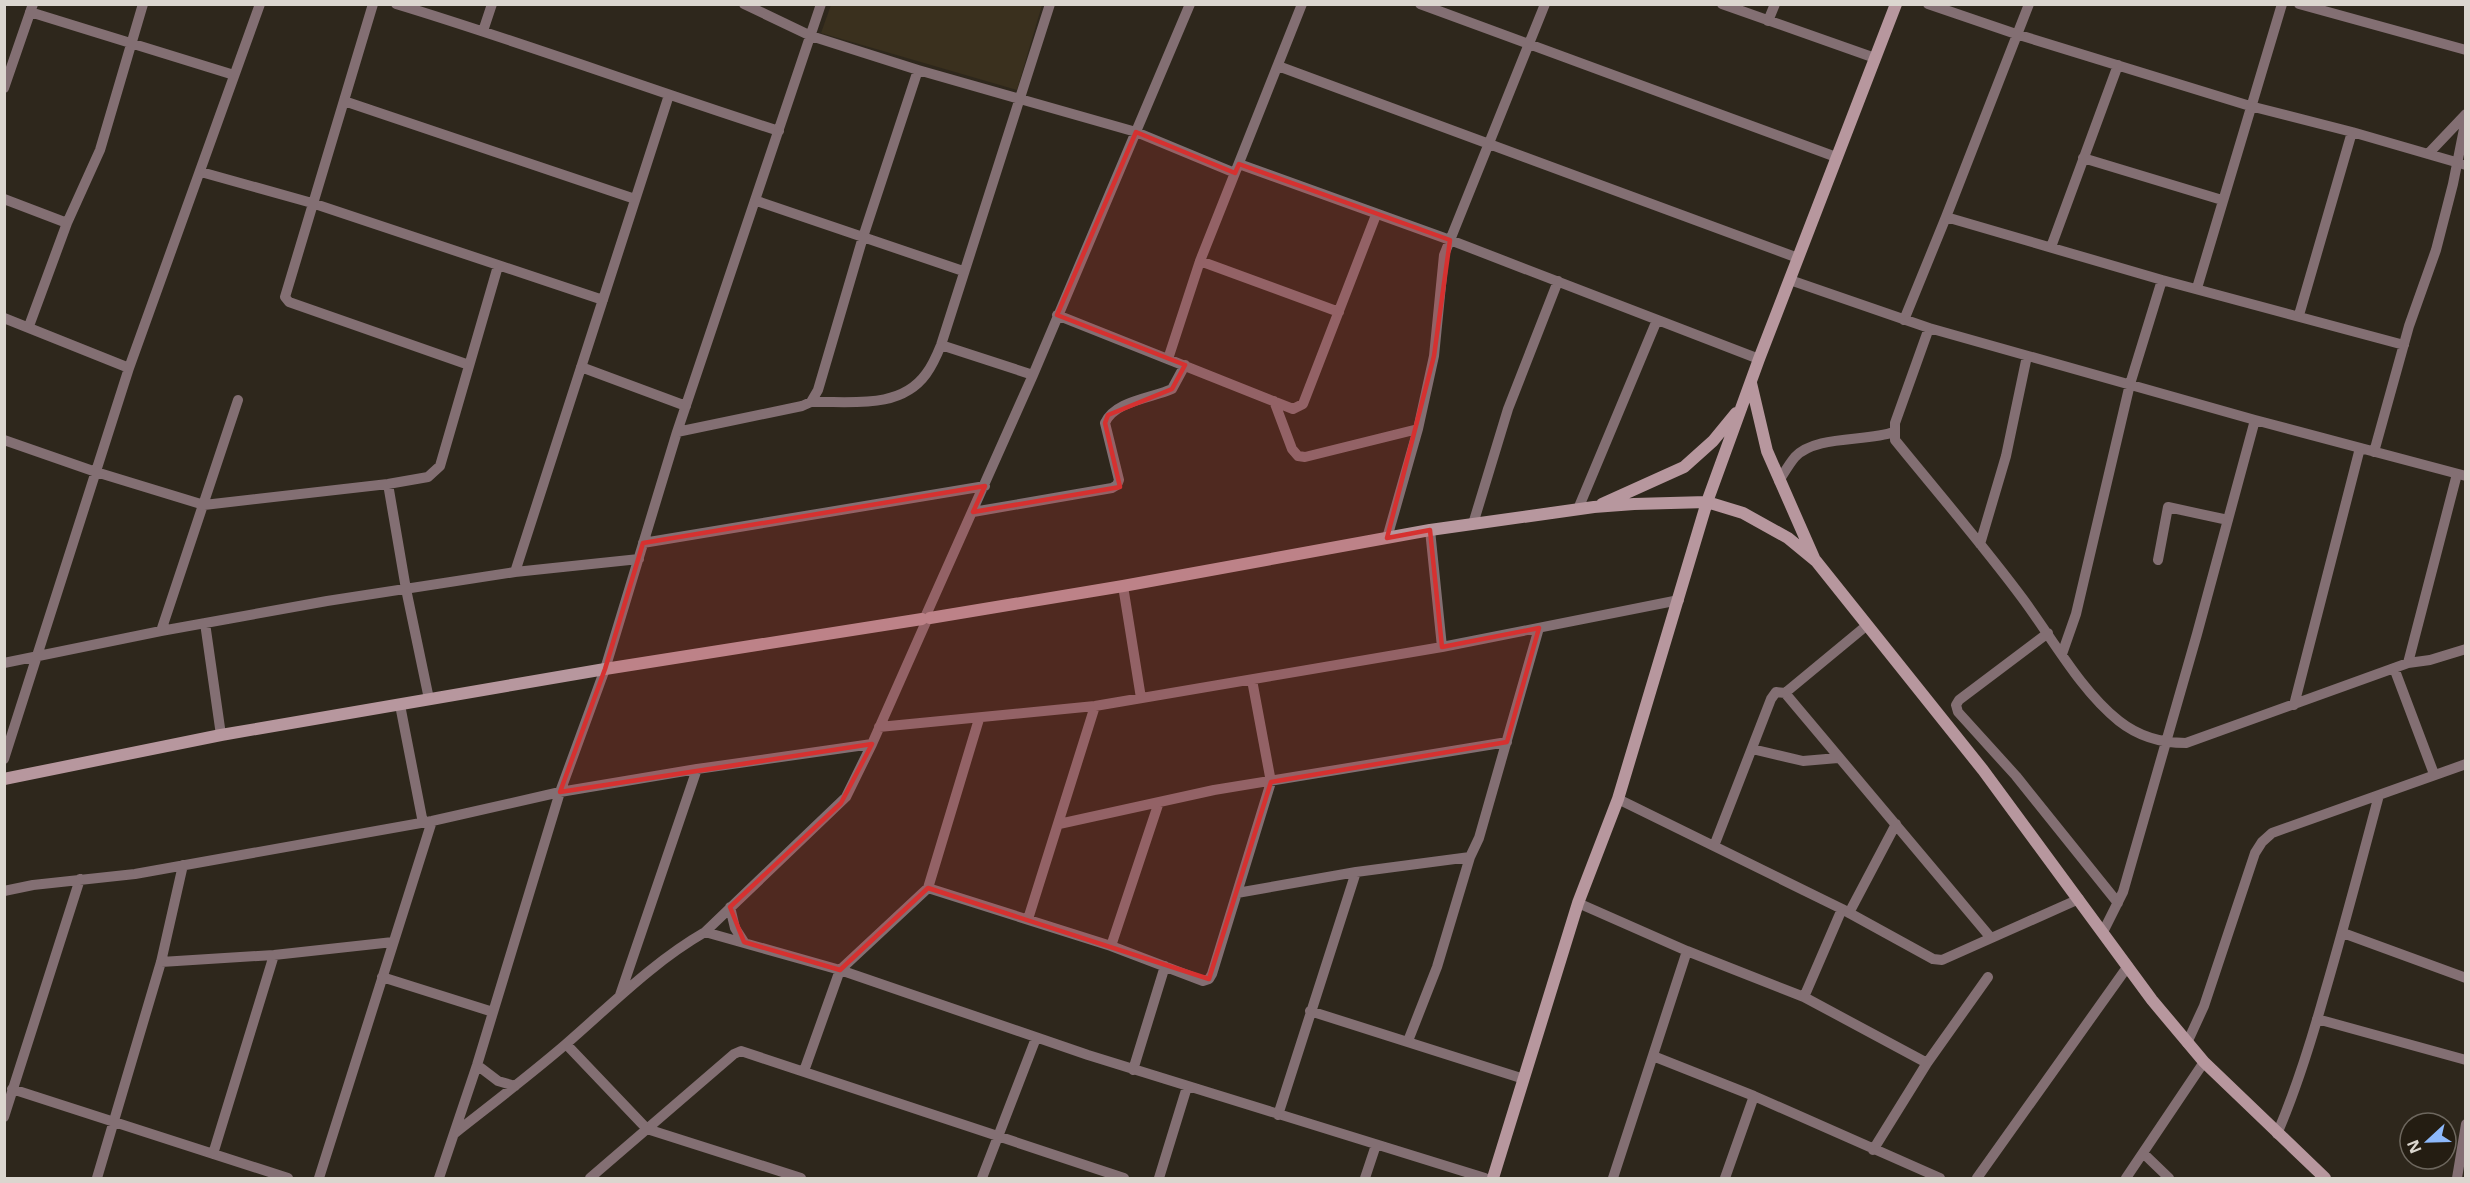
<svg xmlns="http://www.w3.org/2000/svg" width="2470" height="1183" font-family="'Noto Sans',sans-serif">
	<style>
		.built { fill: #3a301e }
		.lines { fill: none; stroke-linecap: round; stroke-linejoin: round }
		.street { stroke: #836f73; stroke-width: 10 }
		.secondary { stroke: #b7979e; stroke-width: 12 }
		.marked { fill: #d63130; fill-opacity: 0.2; stroke: #d63130; stroke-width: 4.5; stroke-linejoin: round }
	</style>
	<rect width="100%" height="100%" fill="#2e271c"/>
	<path class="built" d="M831,5v-1l211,1 -25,85 -196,-57z"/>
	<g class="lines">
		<path class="street" d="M373,4l-88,293 4,5 180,63
			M396,4c129,39 255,86 383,127
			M744,4l67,32 107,34 218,62 99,41
			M1420,4l416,153
			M1722,4l153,54
			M1928,4l88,30 234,72 102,26 114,33
			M2299,4l167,46
			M30,12l204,63
			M1768,21l7,-17
			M483,31l9,-27
			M1278,66l520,192
			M4,88l29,-84
			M344,101l291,98
			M2428,154l38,-40
			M2083,158l139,42
			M1239,164l211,76 309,119
			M201,172l111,31 291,97
			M4,199l63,24
			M757,201l206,70
			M1946,217l216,63 242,65
			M2051,247l67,-182
			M1200,261l139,51
			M1790,280l139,48 326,92 211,56
			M2197,288l85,-284
			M1057,315l236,94 10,-5 73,-189
			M2299,315l53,-183
			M4,318l125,50
			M1904,320l42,-103 83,-213
			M29,326l38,-103 33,-73 43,-146
			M1929,328l-34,95v17c43,53 88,105 128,159 29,39 58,92 96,122 19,15 43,22 67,22l222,-80 22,-3 36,-11
			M941,345l92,30
			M1168,359l32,-98 102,-257
			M581,367l105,39
			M1274,401l18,48 6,7 7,1 113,-28
			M811,402l7,-12 45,-153 55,-167
			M677,432l125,-26 9,-4c39,-1 89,8 115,-28 6,-8 11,-19 15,-29l109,-341
			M4,440l92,32 108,33 184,-21 40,-7 12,-11 58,-200
			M2374,452l35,-126 27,-76 17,-66 13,-65
			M1779,481c5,-8 10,-17 16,-24 21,-22 71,-15 99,-25
			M388,484l18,105 23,110
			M1578,509l79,-189
			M973,512l139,-24 5,-3 2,-5 -14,-57c9,-22 47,-25 67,-34l13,-24
			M1473,524l35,-115 50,-128
			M1430,530l12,117
			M1387,538l31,-109 16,-73 10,-101 101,-251
			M643,543l342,-57
			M1980,544l26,-88 21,-100
			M2158,560l10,-53 60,13
			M515,572l154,-477
			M1123,586l18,112
			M926,615l107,-240 157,-371
			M205,623l16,112
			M161,631l77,-231
			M2048,633l-89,67 -3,5 2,7 58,64 102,127
			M2062,654l14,-40 54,-230 32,-104
			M4,663l157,-32 166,-30 188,-29 124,-13
			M2408,663l49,-189
			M2394,668l40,106
			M1785,693l81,-67
			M400,705l23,118
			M2294,705l66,-257
			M879,727l216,-21 347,-59 237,-47
			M1752,749l51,12 35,-3
			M4,759l125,-391 131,-364
			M1618,799l224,110 91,50 9,1 137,-61
			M1059,824l155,-34 293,-48
			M1714,846l57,-147 5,-7 9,1 206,245
			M928,888l183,58 92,35 6,-2 3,-5 59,-192 -19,-102
			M4,891l29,-6 102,-11 297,-53 128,-29 137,-23 175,-25
			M1237,893l119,-21 114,-15
			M1578,903l109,48 117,46 123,66
			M730,907l5,21 9,14
			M1849,913l47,-89
			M1028,919l67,-213
			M705,932l135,38 248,85 397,123
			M2103,932l20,-40 74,-258 58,-214
			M2343,933l123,45
			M1111,946l48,-144
			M161,962l113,-7 119,-13
			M382,977l111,35
			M620,995l77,-226
			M1804,997l38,-88
			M1310,1011l214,68
			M2317,1019l149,41
			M1408,1041l29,-74 33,-110 9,-19 60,-210
			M2187,1043l17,-37 51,-153 7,-11 10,-9 194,-69
			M566,1044l81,85 154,49
			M1653,1056l101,40 186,82
			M477,1065l21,16 17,5
			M1133,1070l32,-104
			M804,1071l36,-101 88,-82 51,-169
			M12,1089l276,89
			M1278,1115l78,-243
			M4,1117l76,-238
			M455,1133c38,-30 75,-58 111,-89 45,-39 87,-82 139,-112l141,-135 26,-53 54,-122
			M2277,1134c19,-44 33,-89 46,-135 20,-68 38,-136 56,-204
			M1873,1150l54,-87 61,-86
			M2143,1153l26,25
			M213,1154l61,-199
			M97,1178l64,-216 22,-97
			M319,1178l113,-357
			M439,1178l38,-113 83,-273 45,-123 72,-237 144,-428
			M590,1178l144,-124 7,-3 383,127
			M982,1178l54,-140
			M1159,1178l28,-91
			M1365,1178l11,-33
			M1613,1178l74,-227
			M1725,1178l29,-82
			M1977,1178l151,-212
			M2126,1178l78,-116
			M2457,1178l9,-54"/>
		<path class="secondary" d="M1751,383l16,68 47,107
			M1602,504l82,-37 29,-26 23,-28
			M930,618l193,-32 307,-56 164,-23 40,-3 73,-2 36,11 45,25 28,23 167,209 169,230 52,62 121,116
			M4,779l217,-44 384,-66 317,-50
			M1493,1178l85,-275 40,-104 89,-297 52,-143 137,-355"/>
	</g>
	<path class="marked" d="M1136,132l99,41 4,-9 211,76 -16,116 -47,182 43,-8 12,117 97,-19 -32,114 -236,40 -62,197 -281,-91 -88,82 -96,-28 -14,-35 111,-104 31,-59 -312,48 45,-123 38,-126 342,-57 -12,26 147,-25 -15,-64 3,-8 64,-26 13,-24 -128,-50z"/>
	<rect width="2470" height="1183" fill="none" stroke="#dbd6cf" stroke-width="12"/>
	<g transform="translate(2428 1141) rotate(248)"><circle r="28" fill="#241d12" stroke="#6d675e" stroke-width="1.5"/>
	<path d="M0-4.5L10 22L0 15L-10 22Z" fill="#8db9fc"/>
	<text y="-9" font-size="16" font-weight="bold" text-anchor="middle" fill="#dbd6cf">N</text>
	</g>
</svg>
